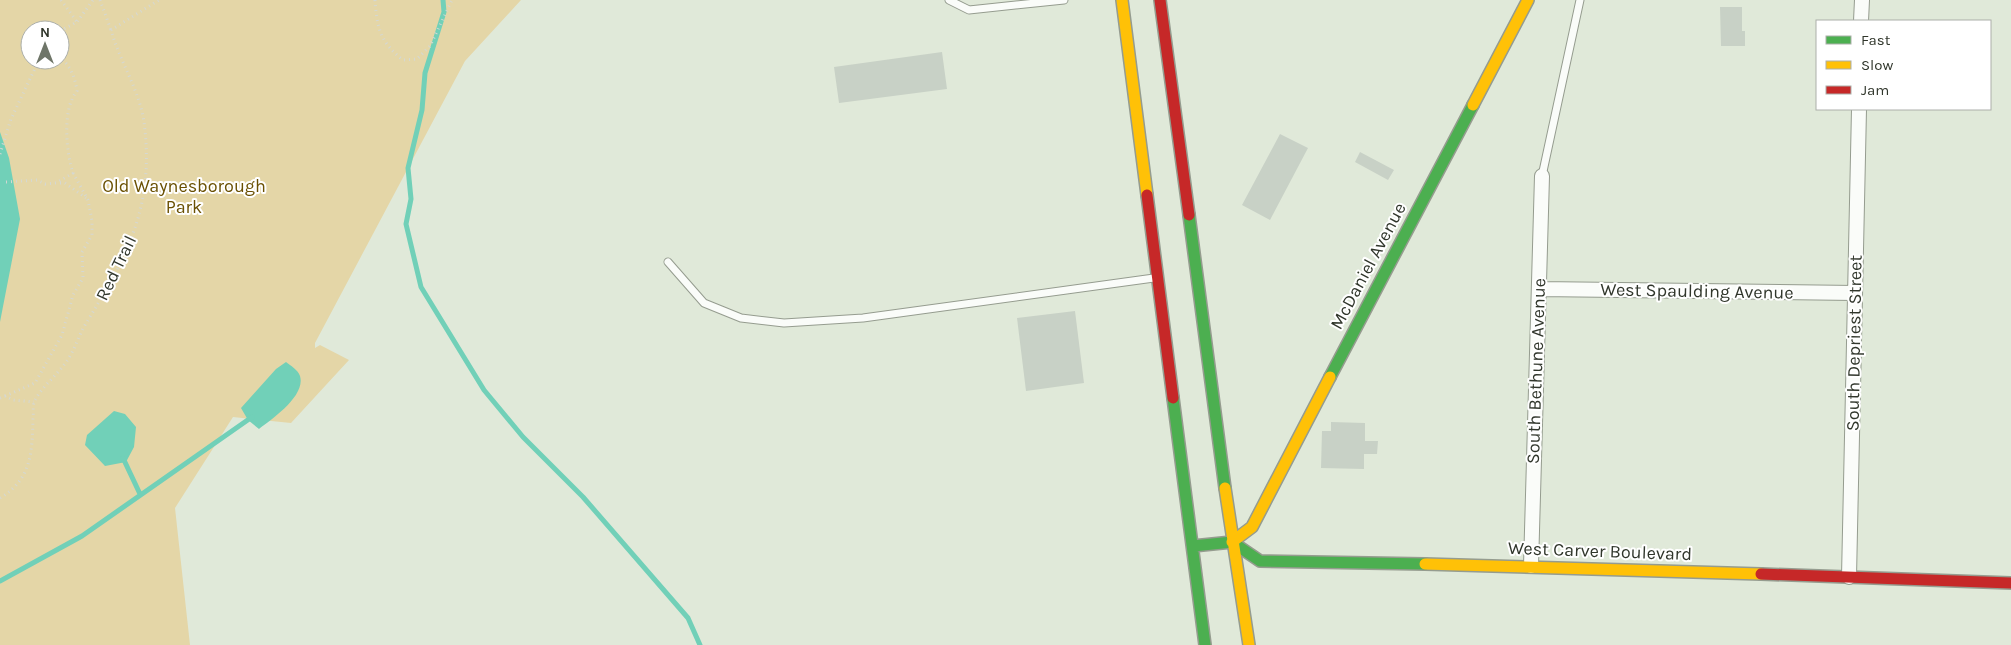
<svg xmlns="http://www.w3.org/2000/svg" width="2011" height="645" font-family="Karla,sans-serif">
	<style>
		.green { fill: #e4d6a7; fill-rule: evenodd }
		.water { fill: #71d0b8 }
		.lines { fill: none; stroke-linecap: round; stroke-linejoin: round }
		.stream { stroke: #71d0b8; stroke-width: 5 }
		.building { fill: #c8d1c6 }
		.lane-casing { stroke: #959c8f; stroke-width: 9 }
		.street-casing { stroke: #959c8f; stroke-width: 16 }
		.fast-casing { stroke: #959c8f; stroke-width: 14 }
		.slow-casing { stroke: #959c8f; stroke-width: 14 }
		.jam-casing { stroke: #959c8f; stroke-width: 14 }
		.path { stroke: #d5d8d3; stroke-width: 3; stroke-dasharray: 1 4; stroke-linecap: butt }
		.lane { stroke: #fafcf9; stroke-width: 7 }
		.street { stroke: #fafcf9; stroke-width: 14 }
		.fast { stroke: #4caf50; stroke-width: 11 }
		.slow { stroke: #ffc107; stroke-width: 11 }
		.jam { stroke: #c62828; stroke-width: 11 }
		.labels { text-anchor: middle; stroke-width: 4; stroke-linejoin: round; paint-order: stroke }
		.park-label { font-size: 18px; fill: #6a5002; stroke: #fff }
		.street-label { font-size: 18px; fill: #30362b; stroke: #fff }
	</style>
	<rect width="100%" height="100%" fill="#e0e9d9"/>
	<path class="green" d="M0,0h521l-56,61 -150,282v5l5,-3 29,15 -58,63 -58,-6 -58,91 15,137h-190zM30,30h30v30h-30z"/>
	<path class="water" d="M0,132l9,26 11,61 -20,103z
		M286,362c5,4 12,8 14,14 6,20 -28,43 -41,53l-11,-9 -7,-12 35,-39z
		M114,411l11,3 11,13 -2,20 -8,15 -21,4 -20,-21 2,-10z"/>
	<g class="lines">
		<path class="stream" d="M443,0l1,12 -19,61 -3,37 -14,58 3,31 -5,25 15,63 63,103 39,47 60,60 105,121 12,27
			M123,458l17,36
			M0,581l82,-45 170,-119"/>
	</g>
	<path class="building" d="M1720,7h22v24h3v15h-24z
		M942,52l5,37 -108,14 -5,-36z
		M1280,134l28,14 -38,72 -28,-15z
		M1360,152l34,18 -6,10 -33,-18z
		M1075,311l9,72 -58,8 -9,-73z
		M1331,422l34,1v18h13l-1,13h-13v15l-43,-1 1,-37h9z"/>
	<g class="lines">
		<defs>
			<path id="lane" d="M949,0l20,10 95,-10
				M1542,176l38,-176
				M668,262l36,41 37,15 43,5 79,-5 291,-40"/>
			<path id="street" d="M1861,21l1,-21
				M1539,289l316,4
				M1531,566l11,-390
				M1849,577l10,-468"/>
			<path id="fast" d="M1189,215l36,273
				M1330,377l143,-272
				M1173,398l32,247
				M1193,546l39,-4 28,19 165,3"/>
			<path id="slow" d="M1122,0l25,195
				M1473,105l55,-105
				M1225,488l24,157
				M1232,542l20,-15 78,-150
				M1425,564l336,10"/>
			<path id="jam" d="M1160,0l29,215
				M1147,195l26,203
				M1761,574l250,9"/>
		</defs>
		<use href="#lane" class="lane-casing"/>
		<use href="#street" class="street-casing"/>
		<use href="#fast" class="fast-casing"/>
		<use href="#slow" class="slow-casing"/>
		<use href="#jam" class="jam-casing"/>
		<path class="path" d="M61,0l16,22
			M100,0l11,30
			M375,0c2,28 5,42 28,60l14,-1 13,-13 22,-46
			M60,31l17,-9 16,-22
			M0,154l11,-35 28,-59
			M6,182l31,-2 8,4 11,-1 17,-10c-7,-20 -11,-65 4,-82 -2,-14 -6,-24 -17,-34
			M60,183h5l21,15
			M5,396l30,-13 27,-48 11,-40 10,-17 -1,-26 10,-17v-14l-4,-21 -15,-27
			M0,398l5,-2 8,4 21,2
			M0,498c32,-19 32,-46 33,-79 1,-6 -1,-14 2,-19 9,-16 26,-28 35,-44 6,-10 9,-21 15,-31 42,-69 70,-118 59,-203 -5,-33 -24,-60 -33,-92l48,-30"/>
		<use href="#lane" class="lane"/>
		<use href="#street" class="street"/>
		<use href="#fast" class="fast"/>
		<use href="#slow" class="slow"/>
		<use href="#jam" class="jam"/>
	</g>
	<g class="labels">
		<g class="park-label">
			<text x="184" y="192">Old Waynesborough<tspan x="184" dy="21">Park</tspan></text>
		</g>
		<g class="street-label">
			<text transform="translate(1368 266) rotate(-62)" y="6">McDaniel Avenue</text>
			<text transform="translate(116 268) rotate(-64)" y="6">Red Trail</text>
			<text transform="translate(1697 291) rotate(1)" y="6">West Spaulding Avenue</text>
			<text transform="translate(1854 343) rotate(-89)" y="6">South Depriest Street</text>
			<text transform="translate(1536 371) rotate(-88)" y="6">South Bethune Avenue</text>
			<text transform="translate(1600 551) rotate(2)" y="6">West Carver Boulevard</text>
		</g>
	</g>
	<rect x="1816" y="20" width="175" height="90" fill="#ffffff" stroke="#acafaa"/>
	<rect x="1826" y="36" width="25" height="8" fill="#4caf50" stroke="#acafaa"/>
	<text x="1861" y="45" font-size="15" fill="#30362b">Fast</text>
	<rect x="1826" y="61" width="25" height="8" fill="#ffc107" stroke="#acafaa"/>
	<text x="1861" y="70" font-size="15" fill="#30362b">Slow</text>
	<rect x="1826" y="86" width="25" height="8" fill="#c62828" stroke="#acafaa"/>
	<text x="1861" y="95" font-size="15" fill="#30362b">Jam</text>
	<g transform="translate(45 45)"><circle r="24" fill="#ffffff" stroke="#acafaa"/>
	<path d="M0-4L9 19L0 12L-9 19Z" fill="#6e7568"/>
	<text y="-8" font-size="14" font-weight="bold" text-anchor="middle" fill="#30362b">N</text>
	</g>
</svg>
